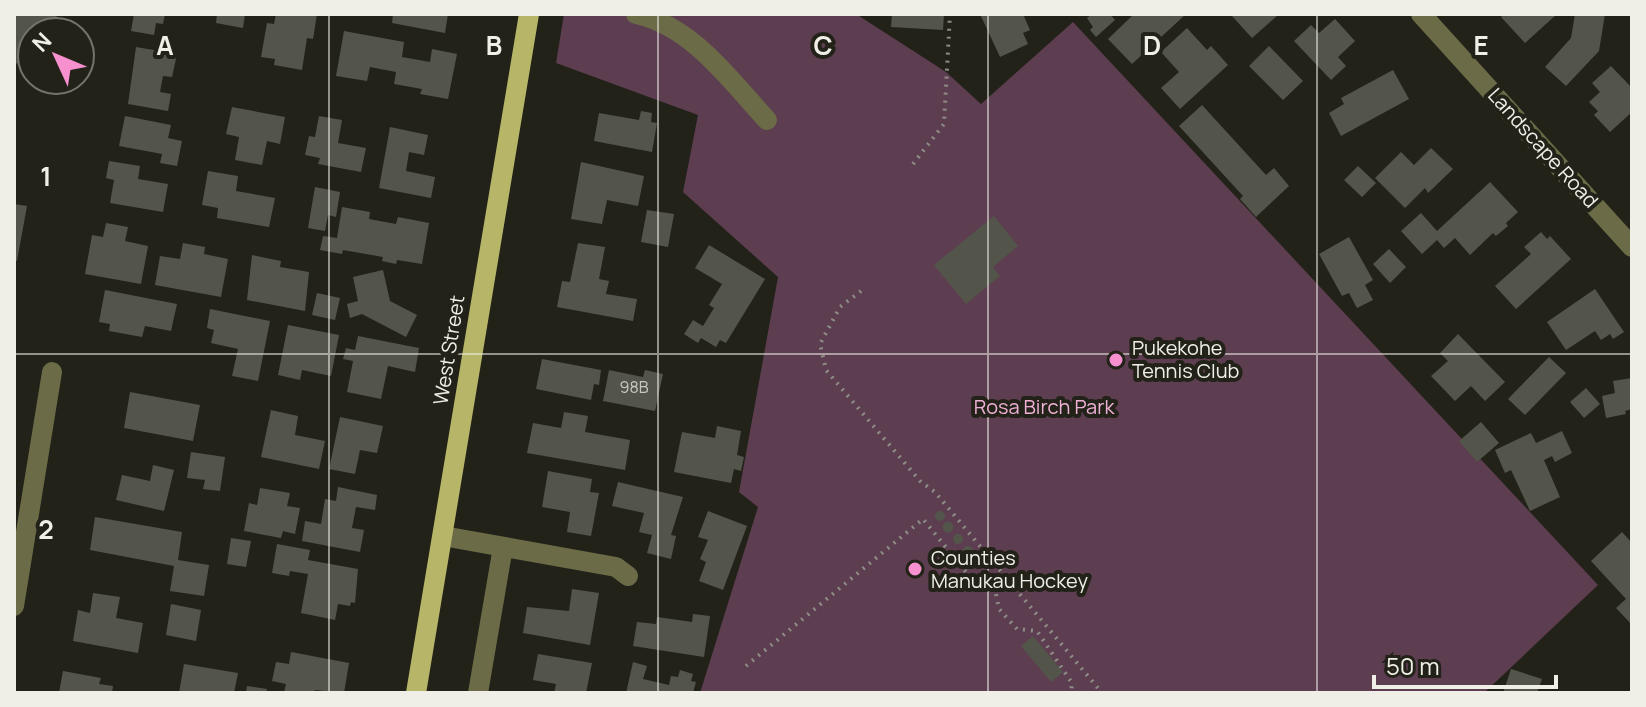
<svg xmlns="http://www.w3.org/2000/svg" width="1646" height="707" font-family="Manrope,sans-serif">
	<style>
		.green { fill: #5d3d50 }
		.building { fill: #54554a }
		.lines { fill: none; stroke-linecap: round; stroke-linejoin: round }
		.path { stroke: #8d8d85; stroke-width: 4; stroke-dasharray: 2 6; stroke-linecap: butt }
		.minor { stroke: #6b6b47; stroke-width: 20 }
		.major { stroke: #b6b568; stroke-width: 20 }
		.grid { fill: none; stroke: #efefe8; stroke-width: 2; stroke-opacity: 0.55 }
		.poi-dot { fill: #f690cf; stroke: #222219; stroke-width: 3 }
		.labels { text-anchor: middle; stroke-width: 8; stroke-linejoin: round; paint-order: stroke }
		.number-label { font-size: 16px; fill: #c8c8c0 }
		.street-label { font-size: 20px; fill: #efefe8; stroke: #222219 }
		.poi-label { font-size: 20px; fill: #efefe8; stroke: #222219; text-anchor: start }
		.park-label { font-size: 20px; fill: #efb0d5; stroke: #222219 }
		.grid-label { font-size: 26px; text-anchor: middle; font-weight: bold; fill: #efefe8; stroke: #222219; stroke-width: 8; stroke-linejoin: round; paint-order: stroke }
	</style>
	<rect width="100%" height="100%" fill="#222219"/>
	<path class="green" d="M564,14h292l90,58 35,32 92,-82 525,563 -114,108h-784l58,-186 -19,-15 39,-215 -95,-85 15,-77 -142,-52z"/>
	<path class="building" d="M14,14h43l-3,18h-22v34l-18,-3z
		M134,14h31l-2,10 -7,-1 -2,12 -23,-4z
		M217,14h28l-2,14 -27,-5z
		M276,14h41l-4,25 -6,-1 -5,32 -28,-5 1,-6 -14,-2 6,-34 7,1z
		M393,14h55l-3,19 -53,-10z
		M892,14h52l-1,16 -52,-3z
		M980,14h43l7,16 -7,3 5,11 -28,13z
		M1092,14h18l5,6 -19,17 -6,-7 3,-3 -6,-9z
		M1134,14h52l-54,50 -24,-25z
		M1235,14h44l-27,24 -20,-22z
		M1505,14h52l-32,29 -24,-26z
		M1575,14h30l-6,37 -33,35 -21,-19 26,-29z
		M1335,19l20,22 -17,16 8,9 -15,14 -37,-39 17,-16 8,8z
		M1187,28l20,22 4,-4 17,19 -48,44 -19,-21 18,-16 -18,-20z
		M344,31l60,11 -2,15 28,5 2,-13 25,5 -9,45 -28,-5 2,-5 -28,-5 2,-12 -26,-5 -3,14 -31,-5z
		M1269,46l34,35 -20,19 -34,-34z
		M136,47l41,7 -5,23 -9,-1 -3,16 11,2 -3,17 -40,-7z
		M1611,66l21,22v24l-22,20 -16,-17 4,-4 -9,-9 11,-10 -8,-9z
		M1393,70l16,29 -68,37 -12,-23 15,-9 -3,-6z
		M1202,105l64,70 8,-7 15,18 -33,31 -16,-18 3,-3 -64,-70z
		M232,107l53,10 -5,27 -13,-3 -5,24 -27,-5 4,-23 -13,-3z
		M641,111l11,2 -1,9 6,1 -5,29 -58,-11 5,-28 40,7z
		M125,116l46,9 -3,13 14,3 -5,25 -17,-3 2,-9 -43,-8z
		M319,116l23,4 -4,23 28,5 -5,24 -43,-8 2,-6 -15,-3 4,-19 6,1z
		M390,127l38,8 -4,20 -15,-3 -3,19 29,6 -4,21 -52,-10z
		M1431,148l22,21 -25,24 -3,-5 -20,20 -30,-30 26,-26 13,13z
		M109,161l31,5 -2,13 30,5 -5,28 -53,-9 4,-23 -8,-2z
		M581,162l63,14 -6,30 -31,-6 -5,24 -31,-5z
		M1358,166l18,17 -14,14 -18,-17z
		M208,171l30,5 -2,15 39,7 -6,29 -52,-9 1,-10 -16,-3z
		M1490,182l28,30 -12,11 2,3 -12,10 -3,-3 -23,22 -15,-17 -11,10 -7,-8 -15,14 -21,-23 20,-18 16,18z
		M315,187l25,5 -4,25 -8,-2 -3,16 -17,-3z
		M14,204l13,2 -10,55 -3,-1z
		M342,207l28,5 -1,7 27,5 2,-7 31,6 -7,41 -25,-4 -1,4 -14,-3 1,-4 -40,-7 -1,4 -22,-4 3,-14 14,2z
		M647,210l27,4 -6,33 -27,-5z
		M994,216l24,30 -25,21 7,9 -34,28 -32,-39z
		M106,223l22,4 -3,14 23,5 -7,38 -56,-10 7,-39 11,2z
		M1541,232l6,7 3,-3 21,23 -55,50 -21,-23 36,-32 -7,-7z
		M1349,237l24,43 -8,5 8,15 -16,8 -8,-15 -7,3 -23,-42z
		M183,243l22,4 -1,7 24,5 -7,38 -66,-12 5,-29 20,3z
		M578,243l27,4 -6,32 10,2 -3,13 31,5 -4,22 -76,-14 5,-26 8,1z
		M709,245l56,34 -39,64 -6,-3 -4,7 -15,-9 -3,5 -14,-9 9,-14 10,6 11,-18 -5,-3 13,-21 -27,-16z
		M1389,249l17,18 -16,16 -17,-19z
		M252,255l29,6 -1,6 29,5 -4,39 -58,-11z
		M383,270l7,31 27,14 -11,22 -44,-23 -12,4 -3,-14 11,-3 -5,-24z
		M1595,289l29,43 -11,7 -3,-5 -9,6 -6,-9 -29,19 -19,-28z
		M105,290l72,14 -6,27 -26,-5 -3,11 -33,-6 1,-7 -11,-2z
		M317,293l23,5 -5,22 -23,-5z
		M210,309l60,12 -12,60 -26,-5 6,-27 -27,-6 3,-13 -7,-2z
		M288,325l51,10 -8,41 -29,-6 -2,10 -22,-5z
		M1458,334l47,48 -20,19 -14,-15 -16,15 -24,-25 17,-15 -8,-8z
		M358,336l61,12 -4,24 -27,-6 -7,33 -34,-7 6,-31 -10,-2 3,-11 9,2z
		M1549,357l17,16 -41,42 -17,-16z
		M542,359l59,11 -2,15 -5,-1 -3,16 -55,-11z
		M609,370l34,7 2,-7 18,4 -8,37 -52,-10z
		M1632,378v31l-7,2 1,3 -20,4 -4,-22 13,-3 -2,-12z
		M1586,388l14,16 -16,14 -14,-16z
		M130,392l70,13 -7,36 -69,-13z
		M271,410l27,6 -3,19 30,6 -6,28 -58,-12z
		M564,412l24,4 -3,16 45,8 -5,30 -98,-17 6,-30 28,5z
		M340,417l43,9 -6,27 -17,-3 -5,24 -26,-5z
		M1481,422l18,21 -22,19 -18,-21z
		M717,426l24,5 -4,24 7,2 -3,14 -7,-2 -3,14 -57,-11 8,-40 33,6z
		M1562,431l10,22 -17,9 -3,-6 -8,4 16,37 -30,14 -19,-41 -6,3 -10,-23 36,-17 5,10z
		M191,452l34,5 -5,34 -17,-2 2,-9 -18,-2z
		M153,465l21,5 -10,41 -48,-11 6,-25 28,6z
		M548,471l44,8 -2,13 9,1 -8,43 -24,-4 3,-20 -28,-5z
		M618,482l65,15 -12,38 5,1 -5,23 -24,-6 5,-18 -13,-3 5,-19 -32,-7z
		M338,487l39,8 -2,15 -19,-3 -4,21 12,2 -4,22 -58,-11 3,-20 16,3 4,-25 11,2z
		M260,488l30,5 -3,13 13,2 -5,26 -12,-3 -2,7 -37,-7 5,-28 8,2z
		M935 516a5 5 0 1 1 10 0a5 5 0 1 1-10 0Z
		M708,511l39,15 -24,64 -24,-9 7,-19 -6,-3 8,-19 -10,-3z
		M95,517l87,15 -4,28 31,5 -5,31 -34,-5 4,-25 -84,-16z
		M942.5 527a5.5 5.5 0 1 1 11 0a5.5 5.5 0 1 1-11 0Z
		M1622,532l10,11v82l-16,-17 10,-9 -35,-38z
		M953 539a5 5 0 1 1 10 0a5 5 0 1 1-10 0Z
		M231,538l20,3 -5,26 -19,-3z
		M277,544l33,6 -2,10 50,9 -3,34 -4,-1 -1,4 -12,-2 -3,16 -34,-7 7,-39 -18,-3 -1,5 -17,-3z
		M963 551a5 5 0 1 1 10 0a5 5 0 1 1-10 0Z
		M572,589l27,4 -9,52 -67,-12 4,-26 42,4z
		M93,593l27,4 -4,21 27,5 -5,30 -65,-12 5,-31 12,3z
		M171,604l30,6 -5,31 -30,-6z
		M693,614l17,2 -6,41 -71,-11 4,-24 19,2 1,-7 35,5z
		M1033,636l30,36 -12,10 -30,-36z
		M291,652l58,11 -5,30 -29,-3 -1,3h-30l2,-9 -14,-3 4,-19 13,2z
		M538,654l54,9 -6,30h-32l2,-9 -23,-4z
		M633,662l14,4 -4,13 26,6 2,-9 7,1 2,-7 13,4 -2,7 5,1 -3,11h-67z
		M184,664l54,9 -4,20h-55z
		M1511,669l31,10 -5,14h-34z
		M63,671l38,7 -2,6 14,2 -1,7h-53z
		M247,686l20,3 -1,4h-20z"/>
	<g class="lines">
		<path class="path" d="M913,164l31,-40 6,-110
			M861,291l-21,16 -20,37 6,26 94,111 15,11 167,201
			M746,666l177,-147 47,58 26,17 3,15 18,20 20,2 35,52 -1,10"/>
		<path class="minor" d="M636,14c56,12 94,66 131,106
			M1421,14l211,233
			M443,536l173,31 12,9
			M14,606l38,-234
			M478,693l25,-146"/>
		<path class="major" d="M416,693l113,-679"/>
	</g>
	<path class="grid" d="M329,14v679M658,14v679M988,14v679M1317,14v679M14,354h1618"/>
	<g class="poi-dot">
		<circle cx="1116" cy="360" r="8"/>
		<circle cx="915" cy="569" r="8"/>
	</g>
	<g class="labels">
		<g class="number-label">
			<text x="634" y="393">98B</text>
		</g>
		<g class="street-label">
			<text transform="translate(1543 148) rotate(48)" y="7">Landscape Road</text>
			<text transform="translate(449 350) rotate(-81)" y="7">West Street</text>
		</g>
		<g class="poi-label">
			<text x="1132" y="355">Pukekohe<tspan x="1132" dy="23">Tennis Club</tspan></text>
			<text x="931" y="565">Counties<tspan x="931" dy="23">Manukau Hockey</tspan></text>
		</g>
		<g class="park-label">
			<text x="1044" y="414">Rosa Birch Park</text>
		</g>
	</g>
	<g class="grid-label">
		<text x="165" y="55">A</text>
		<text x="494" y="55">B</text>
		<text x="823" y="55">C</text>
		<text x="1152" y="55">D</text>
		<text x="1481" y="55">E</text>
		<text x="46" y="186">1</text>
		<text x="46" y="539">2</text>
	</g>
	<rect width="1646" height="707" fill="none" stroke="#efefe8" stroke-width="32"/>
	<g transform="translate(56 56) rotate(314)"><circle r="38" fill="#222219" stroke="#74746c" stroke-width="2"/>
	<path d="M0-6L14 30L0 20L-14 30Z" fill="#f690cf"/>
	<text y="-12" font-size="22" font-weight="bold" text-anchor="middle" fill="#efefe8">N</text>
	</g>
	<path d="M1374 675v12h182v-12" fill="none" stroke="#efefe8" stroke-width="4"/>
	<text x="1386" y="675" font-size="24" fill="#efefe8" stroke="#222219" stroke-width="6" paint-order="stroke">50 m</text>
</svg>
